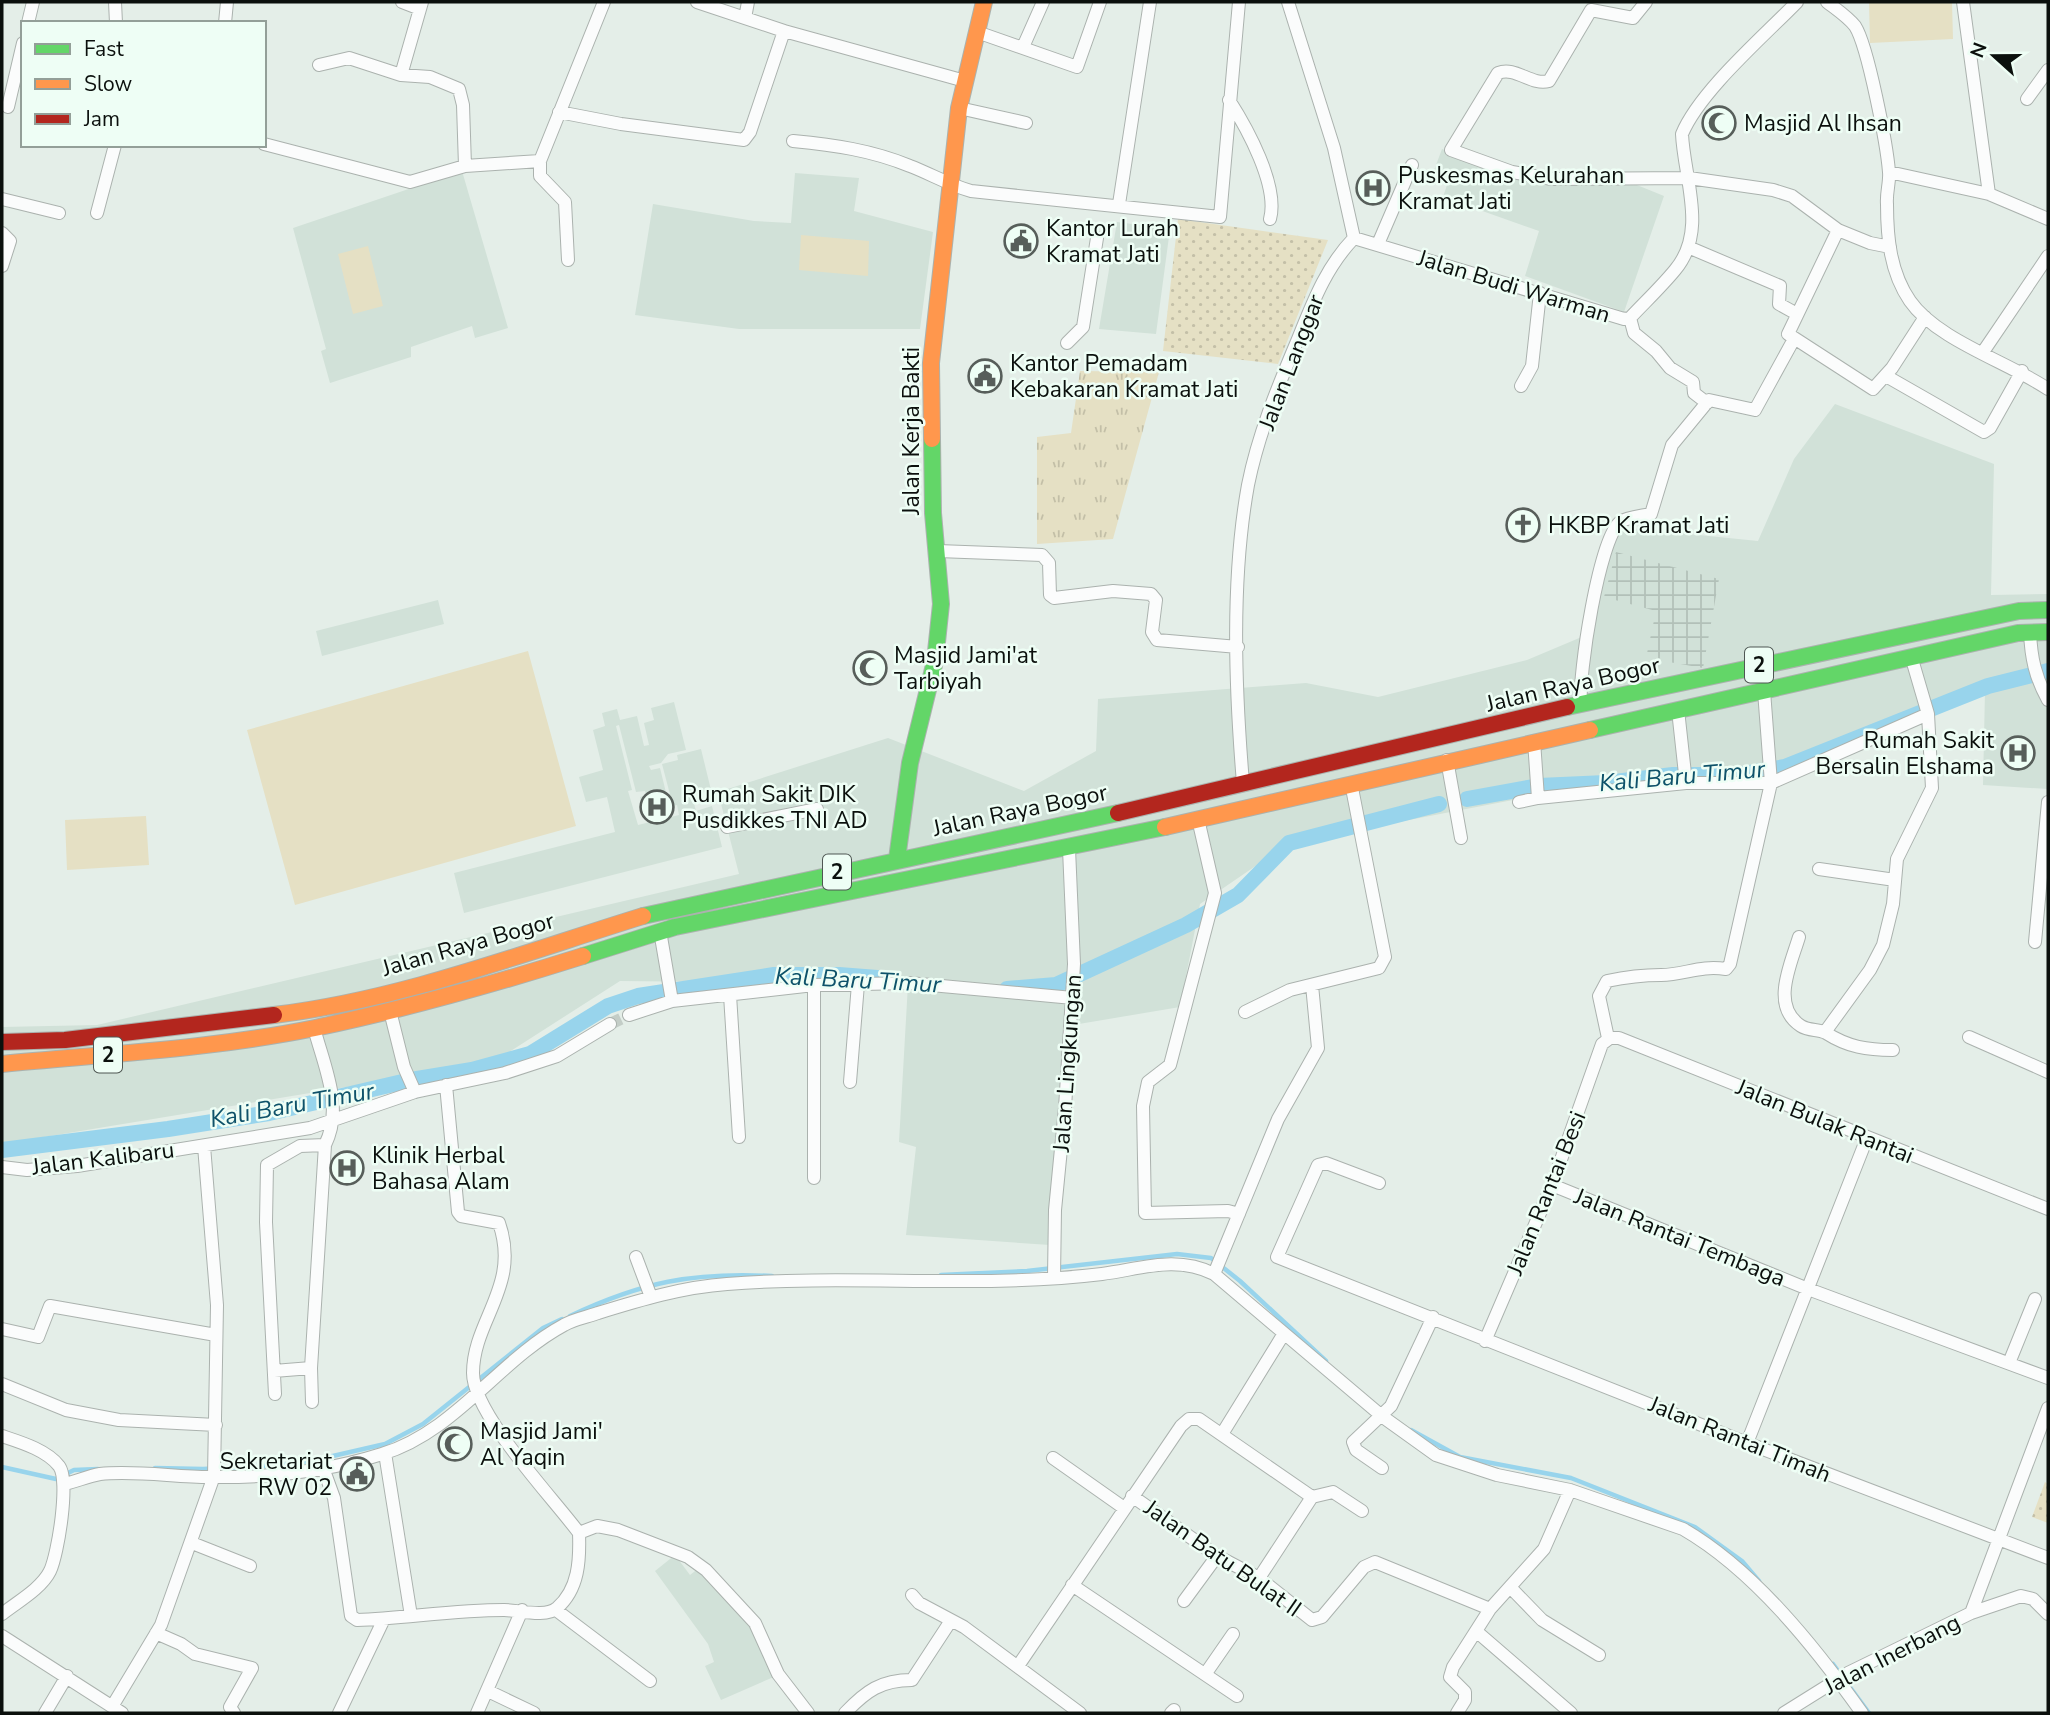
<svg xmlns="http://www.w3.org/2000/svg" width="2050" height="1715" font-family="'Nunito Sans',sans-serif">
	<style>
		.built { fill: #d1e1d8 }
		.industrial { fill: url(#industrial-grid) }
		.grass { fill: url(#grass-tufts) }
		.park { fill: url(#park-dots) }
		.pitch { fill: #e5e0c4 }
		.lines { fill: none; stroke-linecap: round; stroke-linejoin: round }
		.stream { stroke: #98d4ec; stroke-width: 4.5 }
		.canal { stroke: #98d4ec; stroke-width: 16 }
		.street-tunnel { stroke: #c3cdc7; stroke-width: 12; stroke-dasharray: 12 6; stroke-linecap: butt }
		.street-casing { stroke: #abb2ae; stroke-width: 14 }
		.fast-casing { stroke: #abb2ae; stroke-width: 18 }
		.slow-casing { stroke: #abb2ae; stroke-width: 18 }
		.jam-casing { stroke: #abb2ae; stroke-width: 18 }
		.street { stroke: #fbfcfc; stroke-width: 12 }
		.fast { stroke: #63d668; stroke-width: 16 }
		.slow { stroke: #ff974d; stroke-width: 16 }
		.jam { stroke: #b3261e; stroke-width: 16 }
		.labels { text-anchor: middle; stroke-width: 5; stroke-linejoin: round; paint-order: stroke }
		.shield { fill: #eefef5; stroke: #4f5753; stroke-width: 2 }
		.shield-label { font-size: 21px; font-weight: bold; fill: #0b100d }
		.poi-label { font-size: 23px; fill: #0b100d; stroke: #eefef5; text-anchor: start }
		.street-label { font-size: 23px; fill: #0b100d; stroke: #eefef5 }
		.water-label { font-size: 24px; font-style: italic; fill: #0e526a; stroke: #eefef5 }
	</style>
	<defs>
		<pattern id="industrial-grid" width="8" height="8" patternUnits="userSpaceOnUse" patternTransform="scale(1.75)"><rect width="8" height="8" fill="#d1e1d8"/><path d="M0 4h8M4 0v8" fill="none" stroke="#b2c0b8"/></pattern>
		<pattern id="grass-tufts" width="24" height="20" patternUnits="userSpaceOnUse" patternTransform="scale(1.75)"><rect width="24" height="20" fill="#e5e0c4"/><path d="M3 7l-1-3M5 7V3M7 7l1-3M15 17l-1-3M17 17v-4M19 17l1-3" fill="none" stroke="#c3bfa7"/></pattern>
		<pattern id="park-dots" width="8" height="8" patternUnits="userSpaceOnUse" patternTransform="scale(1.75)"><rect width="8" height="8" fill="#e5e0c4"/><path d="M2 2h.1M6 6h.1" fill="none" stroke="#c3bfa7" stroke-width="1.8" stroke-linecap="round"/></pattern>
	</defs>
	<rect width="100%" height="100%" fill="#e4eee8"/>
	<path class="built" d="M1442,149l52,19 138,15 32,13 -40,116 -99,-36 14,-45 -96,-34 6,-18 -16,-6z
		M462,171l46,157 -33,10 -3,-12 -61,21v10l-81,26 -9,-32 5,-2 -33,-121z
		M795,173l64,5 -5,33 79,21 -13,97h-181l-104,-14 18,-111 101,17 37,2z
		M1117,222l53,7 -14,105 -57,-5z
		M1835,404l159,60 -3,131 57,-1v195l-65,-4 2,-94 -210,78 -91,-2 -395,76 -89,61 -20,103 -107,18 -23,220 -144,-10 10,-88 -17,-5 9,-158 -288,-3 -128,82 -490,81v-117l95,-2 642,-151 -21,-82 170,-54 136,53 72,-40 2,-52 208,-16 72,14 149,-37 57,-24 36,-109 138,14 36,-82z
		M438,600l6,24 -122,32 -6,-25z
		M674,702l12,48 -18,4 -7,9 -12,3 2,4 9,-2 10,41 -11,2 1,7 -14,3 -6,-24 6,-2 -1,-4 -9,1 -17,-67 -3,1 16,64 -4,1 10,34 41,-10 -2,-10 -4,1 -11,-42 16,-4 -1,-5 24,-6 10,41 -19,6 4,15 16,-5 10,41 -258,66 -10,-40 161,-41 -8,-35 -21,5 -7,-25 24,-7 -10,-40 12,-4 -3,-13 15,-4 3,11 17,-4 7,30 5,-1 -5,-22 10,-3 -3,-12z
		M675,1555l15,20 9,-7 53,59 24,49 -55,24 -16,-34 9,-4 -6,-18 -53,-73z"/>
	<path class="industrial" d="M1616,552l103,27 -16,89 -57,-10 10,-47 -52,-14z"/>
	<path class="grass" d="M1080,371l79,1 -46,167 -76,5v-107l34,-4z"/>
	<path class="park" d="M1178,219l150,21 -50,124 -115,-13z
		M2045,1482l3,2v39l-16,-6z"/>
	<path class="pitch" d="M1869,2h83l1,37 -83,4z
		M801,235l68,6 -1,35 -69,-6z
		M368,246l15,60 -30,8 -15,-60z
		M528,651l48,175 -281,79 -48,-175z
		M146,816l3,49 -82,5 -2,-50z"/>
	<g class="lines">
		<path class="stream" d="M941,1275l86,-4 150,-17 34,4 29,23 86,80
			M570,1316c72,-34 122,-44 202,-40
			M1411,1430l49,27 111,21 124,49 47,34 17,20
			M2,1467l54,12 18,-9 24,-1
			M155,1468l48,1 95,-5 87,-20 38,-20 120,-96 19,-9
			M1833,1664l36,49"/>
		<path class="canal" d="M1467,799l72,-13 67,-3 67,-8h66l46,-8 203,-81 60,-15
			M1007,989l49,-4 130,-60 52,-30 51,-52 150,-39
			M2,1150l166,-21 101,-16 142,-33 61,-10 58,-16 78,-48 30,-10 136,-21h65l51,4"/>
		<path class="street-tunnel" d="M610,1024l19,-9"/>
		<defs>
			<path id="street" d="M115,2l1,21
				M402,2l18,7
				M422,2l-21,73 29,2 29,12 4,16 2,61
				M697,2l87,29 181,50
				M1288,2l46,146 20,90
				M1646,2l-13,16 -42,-8 -42,71c-18,5 -33,-15 -51,-8l-47,77 61,22 40,7 137,-1 84,12 19,6 46,34 32,13 20,4
				M1827,2c9,7 21,15 28,24 13,20 32,120 34,146 1,10 -3,21 -2,32 0,33 3,68 23,97 27,39 98,61 138,88
				M1963,2l26,192
				M745,18l3,-16
				M28,23l5,-21
				M225,23l2,-21
				M977,32l100,35 23,-65
				M1023,47l20,-45
				M319,65l30,-7 52,17
				M2027,99l21,-29
				M1229,100c18,28 50,86 41,119
				M8,107l15,-64
				M959,108l67,15
				M559,112l62,12 123,16 6,-8 34,-101
				M793,141c41,4 78,9 117,25 21,8 39,19 61,25l249,26 19,-215
				M264,144l146,38 55,-16 75,-5
				M1889,172l100,22 59,25
				M2,199l57,14
				M1119,204l31,-202
				M97,213l18,-68
				M1838,230l-50,104 85,55 19,-21 33,-51
				M2,233l8,8 -8,25
				M1354,238l270,81 6,-1c15,-16 31,-31 45,-48 33,-39 9,-91 7,-136 18,-43 82,-98 115,-132
				M1378,244l34,-79
				M1688,247l92,39 -1,18 18,10
				M568,260l-3,-58 -25,-26v-15l64,-159
				M1630,318l4,15 22,18 14,17 23,14 1,11 13,10
				M1067,343l16,-16 14,-89
				M1983,352l65,-96
				M1886,376l98,56 6,-4 32,-57
				M1521,386l11,-20 8,-73
				M938,551l104,4 7,8 1,32 4,3 59,-7 38,3 5,6 -4,32 5,8 81,7
				M2030,632c1,25 5,45 18,68
				M1911,656l17,58
				M1581,704c-3,-28 18,-165 39,-182 7,-5 22,-6 31,-8l21,-69 37,-45 46,10 39,-71
				M1678,710l8,73
				M1534,741l4,57
				M1447,760l14,78
				M1243,783c-8,-96 -12,-204 5,-298 10,-50 30,-99 50,-146 15,-37 28,-72 56,-101
				M1519,802l19,-4 148,-15h85l157,-69 4,74 -35,71 -4,45 -10,41 -13,25 -45,62
				M1198,819l17,74 -45,172 -22,17 -5,24 2,107 83,-2 11,3
				M727,827l90,-18
				M1819,869l76,11
				M660,931l12,70
				M1799,937c-8,27 -29,69 2,89 8,5 18,3 25,7 22,14 41,17 67,17
				M2035,942l13,-140
				M730,995l9,142
				M390,1011l14,56 11,25
				M1245,1012l45,-22 89,-22 6,-11 -34,-174
				M629,1015l43,-14 142,-16 95,-2 164,15
				M1969,1037l79,35
				M1608,1038l-9,-42 8,-15c19,-4 35,-6 54,-6 24,0 38,-10 65,-6l4,-5 41,-181 -7,-92
				M850,1082l8,-98
				M446,1085l12,127 3,4 38,7c22,63 -26,97 -26,150 0,41 80,125 106,160
				M2,1167l25,3 50,-4 233,-38 105,-36 90,-19 52,-17 53,-32
				M814,1178v-193
				M1379,1183l-53,-20 -8,2 -41,92 470,186 301,115
				M1552,1185l256,104 240,89
				M636,1257l15,40
				M1214,1274l64,-155 40,-71 -6,-63
				M1054,1277l1,-67 10,-102 9,-144 -5,-115
				M2,1329l36,8 12,-31 166,29
				M1485,1341l67,-156 50,-141 8,-6h9l429,171
				M2009,1363l26,-64
				M274,1371l37,-3
				M2,1384l64,26 53,10 97,5
				M275,1394l-9,-172 1,-57 33,-19 25,-1
				M312,1402l-1,-34 14,-223c19,-38 -1,-79 -11,-117
				M1222,1434l61,-99
				M2,1436c18,6 45,14 57,30 11,14 -1,88 -9,105 -9,18 -33,31 -48,43
				M1747,1443l120,-305
				M385,1453l26,163
				M1053,1458l71,50
				M322,1465l12,33 17,118 6,4c49,-2 98,-10 147,-10 14,0 42,8 53,-2 22,-19 23,-48 22,-75
				M1382,1468l-26,-18 -3,-8 38,-36 42,-89
				M65,1484c12,-3 24,-8 35,-10 33,-4 75,3 109,3 57,1 119,-6 173,-23 73,-22 117,-94 182,-129 10,-6 23,-8 34,-12 42,-13 85,-26 129,-29 125,-10 251,5 375,-10 39,-5 74,-19 112,0l169,143 53,38 61,20 73,15 113,39c71,41 132,118 179,184
				M1132,1496l85,60 42,22 53,42 10,-3 42,-50 11,-5 115,47
				M1312,1497l21,-5 29,19
				M579,1533l18,-7 21,4 70,27 18,13 49,53 23,51 30,39
				M192,1543l58,23
				M1072,1585l165,111
				M1510,1587l32,33 57,35
				M912,1595l7,8 45,24 116,86
				M1184,1601l33,-45
				M556,1610l94,71
				M1971,1613l77,-205
				M1476,1631l95,82
				M156,1633l25,11 14,10 57,14 -22,39 4,6
				M2,1636l120,77
				M1018,1666l163,-240 8,-7h10l113,78 -53,81
				M1206,1673l27,-39
				M488,1691l46,22
				M113,1705l48,-80 53,-149 3,-171 -13,-159
				M45,1713l22,-37
				M339,1713l45,-94
				M477,1713l45,-103
				M845,1713c21,-22 36,-33 67,-33l38,-58
				M1171,1713l3,-3
				M1457,1713l8,-13v-8l-15,-15 3,-10 37,-58 54,-60 26,-59
				M1784,1713l64,-40 123,-60 50,-17 12,3 15,15"/>
			<path id="fast" d="M1567,707l452,-96 29,-1
				M1590,730l428,-97 30,-1
				M897,859l13,-96 25,-102 6,-57 -8,-91 -1,-74
				M643,916l475,-103
				M583,956l92,-29 490,-100"/>
			<path id="slow" d="M932,439l-1,-76 28,-255 25,-106
				M1165,827l425,-97
				M274,1015c126,-15 249,-62 369,-99
				M2,1064c104,-10 210,-15 313,-36 91,-19 179,-44 268,-72"/>
			<path id="jam" d="M1118,813l449,-106
				M2,1042l63,-2 209,-25"/>
		</defs>
		<use href="#street" class="street-casing"/>
		<use href="#fast" class="fast-casing"/>
		<use href="#slow" class="slow-casing"/>
		<use href="#jam" class="jam-casing"/>
		<use href="#street" class="street"/>
		<use href="#fast" class="fast"/>
		<use href="#slow" class="slow"/>
		<use href="#jam" class="jam"/>
	</g>
	<defs>
		<symbol id="mosque-ring" viewBox="-11 -11 22 22"><circle r="9.5" fill="#eefef5" stroke="#575e5a" stroke-width="1.5"/><path d="M3.5-4.9A6 6 0 1 0 3.5 4.9A5 5 0 1 1 3.5-4.9Z" fill="#575e5a"/></symbol>
		<symbol id="hospital-ring" viewBox="-11 -11 22 22"><circle r="9.5" fill="#eefef5" stroke="#575e5a" stroke-width="1.5"/><path d="M-5-5h3v3.5h4V-5h3V5h-3V1.5h-4V5h-3Z" fill="#575e5a"/></symbol>
		<symbol id="civic-ring" viewBox="-11 -11 22 22"><circle r="9.5" fill="#eefef5" stroke="#575e5a" stroke-width="1.5"/><path d="M-.6-6.5H3V-4.5H.6V-3L4-1V1h2V6H-6V1h2V-1L-.6-3ZM-1.2 2.5V6h2.4V2.5Z" fill="#575e5a"/></symbol>
		<symbol id="church-ring" viewBox="-11 -11 22 22"><circle r="9.5" fill="#eefef5" stroke="#575e5a" stroke-width="1.5"/><path d="M-1.2-6h2.4v3.5h3.3v2.4h-3.3V6h-2.4V-.1h-3.3v-2.4h3.3Z" fill="#575e5a"/></symbol>
	</defs>
	<g fill-rule="evenodd">
		<use href="#mosque-ring" x="1700" y="104" width="38" height="38"/>
		<use href="#hospital-ring" x="1354" y="169" width="38" height="38"/>
		<use href="#civic-ring" x="1002" y="222" width="38" height="38"/>
		<use href="#civic-ring" x="966" y="357" width="38" height="38"/>
		<use href="#church-ring" x="1504" y="506" width="38" height="38"/>
		<use href="#mosque-ring" x="851" y="649" width="38" height="38"/>
		<use href="#hospital-ring" x="1999" y="734" width="38" height="38"/>
		<use href="#hospital-ring" x="638" y="788" width="38" height="38"/>
		<use href="#hospital-ring" x="328" y="1149" width="38" height="38"/>
		<use href="#mosque-ring" x="436" y="1425" width="38" height="38"/>
		<use href="#civic-ring" x="338" y="1455" width="38" height="38"/>
	</g>
	<g class="labels">
		<g class="shield">
			<rect x="1745" y="647.5" width="28" height="35" rx="5"/>
			<rect x="823" y="854.5" width="28" height="35" rx="5"/>
			<rect x="94" y="1037.5" width="28" height="35" rx="5"/>
		</g>
		<g class="shield-label">
			<text x="1759" y="672">2</text>
			<text x="837" y="879">2</text>
			<text x="108" y="1062">2</text>
		</g>
		<g class="poi-label">
			<text x="1744" y="131">Masjid Al Ihsan</text>
			<text x="1398" y="183">Puskesmas Kelurahan<tspan x="1398" dy="26">Kramat Jati</tspan></text>
			<text x="1046" y="236">Kantor Lurah<tspan x="1046" dy="26">Kramat Jati</tspan></text>
			<text x="1010" y="371">Kantor Pemadam<tspan x="1010" dy="26">Kebakaran Kramat Jati</tspan></text>
			<text x="1548" y="533">HKBP Kramat Jati</text>
			<text x="894" y="663">Masjid Jami'at<tspan x="894" dy="26">Tarbiyah</tspan></text>
			<text x="1994" y="748" text-anchor="end">Rumah Sakit<tspan x="1994" dy="26">Bersalin Elshama</tspan></text>
			<text x="682" y="802">Rumah Sakit DIK<tspan x="682" dy="26">Pusdikkes TNI AD</tspan></text>
			<text x="372" y="1163">Klinik Herbal<tspan x="372" dy="26">Bahasa Alam</tspan></text>
			<text x="480" y="1439">Masjid Jami'<tspan x="480" dy="26">Al Yaqin</tspan></text>
			<text x="332" y="1469" text-anchor="end">Sekretariat<tspan x="332" dy="26">RW 02</tspan></text>
		</g>
		<g class="street-label">
			<text transform="translate(1514 286) rotate(17)" y="8">Jalan Budi Warman</text>
			<text transform="translate(1291 362) rotate(-69)" y="8">Jalan Langgar</text>
			<text transform="translate(911 431) rotate(-90)" y="8">Jalan Kerja Bakti</text>
			<text transform="translate(1573 684) rotate(-13)" y="8">Jalan Raya Bogor</text>
			<text transform="translate(1020 810) rotate(-12)" y="8">Jalan Raya Bogor</text>
			<text transform="translate(468 944) rotate(-16)" y="8">Jalan Raya Bogor</text>
			<text transform="translate(1067 1063) rotate(-86)" y="8">Jalan Lingkungan</text>
			<text transform="translate(1825 1121) rotate(22)" y="8">Jalan Bulak Rantai</text>
			<text transform="translate(103 1158) rotate(-7)" y="8">Jalan Kalibaru</text>
			<text transform="translate(1546 1193) rotate(-68)" y="8">Jalan Rantai Besi</text>
			<text transform="translate(1680 1237) rotate(22)" y="8">Jalan Rantai Tembaga</text>
			<text transform="translate(1740 1439) rotate(22)" y="8">Jalan Rantai Timah</text>
			<text transform="translate(1223 1558) rotate(35)" y="8">Jalan Batu Bulat II</text>
			<text transform="translate(1892 1654) rotate(-27)" y="8">Jalan Inerbang</text>
		</g>
		<g class="water-label">
			<text transform="translate(1682 776) rotate(-5)" y="8">Kali Baru Timur</text>
			<text transform="translate(858 980) rotate(3)" y="8">Kali Baru Timur</text>
			<text transform="translate(292 1105) rotate(-10)" y="8">Kali Baru Timur</text>
		</g>
	</g>
	<rect width="2050" height="1715" fill="none" stroke="#0b100d" stroke-width="7"/>
	<rect x="21" y="21" width="245" height="126" fill="#eefef5" stroke="#939f98" stroke-width="2"/>
	<rect x="35" y="44" width="35" height="10" fill="#63d668" stroke="#939f98" stroke-width="2"/>
	<text x="84" y="56" font-size="21" fill="#0b100d">Fast</text>
	<rect x="35" y="79" width="35" height="10" fill="#ff974d" stroke="#939f98" stroke-width="2"/>
	<text x="84" y="91" font-size="21" fill="#0b100d">Slow</text>
	<rect x="35" y="114" width="35" height="10" fill="#b3261e" stroke="#939f98" stroke-width="2"/>
	<text x="84" y="126" font-size="21" fill="#0b100d">Jam</text>
	<g transform="translate(1994 56) rotate(291)" stroke="#eefef5" stroke-width="5" paint-order="stroke">
	<path d="M0-5L12 26L0 18L-12 26Z" fill="#0b100d"/>
	<text y="-10" font-size="19" font-weight="bold" text-anchor="middle" fill="#0b100d">N</text>
	</g>
</svg>
